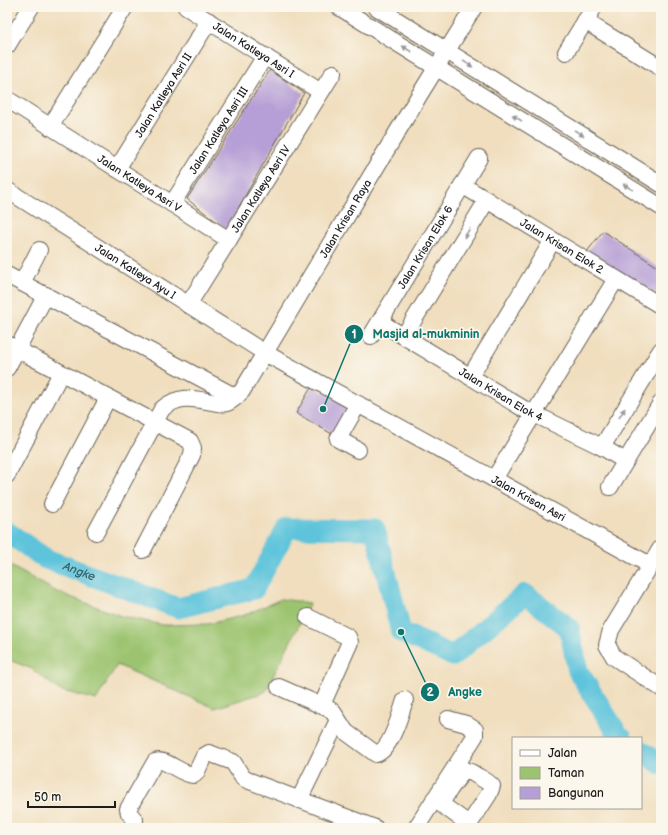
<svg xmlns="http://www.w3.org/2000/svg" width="668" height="835" font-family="'Balsamiq Sans',sans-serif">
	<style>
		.green { fill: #9cc470; stroke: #5c7046 }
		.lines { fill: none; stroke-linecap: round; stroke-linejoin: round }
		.river { stroke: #5ec4db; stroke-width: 21 }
		.building { fill: #b69fd6 }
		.minor-casing { stroke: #666055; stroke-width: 18 }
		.minor { stroke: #fff; stroke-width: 16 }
		.oneway { fill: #999 }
		.labels { text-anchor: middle; stroke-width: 3.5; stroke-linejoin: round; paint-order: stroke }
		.street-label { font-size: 11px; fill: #1c1c1c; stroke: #fbf7ec }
		.water-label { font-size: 12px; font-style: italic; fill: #365f68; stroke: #fbf7ec }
		.leader { fill: none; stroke: #0f766e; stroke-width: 1.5 }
		.callout-dot { fill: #0f766e; stroke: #fbf7ec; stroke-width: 1.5 }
		.mark-label { font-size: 12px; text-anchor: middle; font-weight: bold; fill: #fff }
		.callout-label { font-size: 12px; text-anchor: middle; font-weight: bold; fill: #0f766e; stroke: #fbf7ec; stroke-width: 3.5; stroke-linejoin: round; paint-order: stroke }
	</style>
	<rect width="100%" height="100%" fill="#fbf7ec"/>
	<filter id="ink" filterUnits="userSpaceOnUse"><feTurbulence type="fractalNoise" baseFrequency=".025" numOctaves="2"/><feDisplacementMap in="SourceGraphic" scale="8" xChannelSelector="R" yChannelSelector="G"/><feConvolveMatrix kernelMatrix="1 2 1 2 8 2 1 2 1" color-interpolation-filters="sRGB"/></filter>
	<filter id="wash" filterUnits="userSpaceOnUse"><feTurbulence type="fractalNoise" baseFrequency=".012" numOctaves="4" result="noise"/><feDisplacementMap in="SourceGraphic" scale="16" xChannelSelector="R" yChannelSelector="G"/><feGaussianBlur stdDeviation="0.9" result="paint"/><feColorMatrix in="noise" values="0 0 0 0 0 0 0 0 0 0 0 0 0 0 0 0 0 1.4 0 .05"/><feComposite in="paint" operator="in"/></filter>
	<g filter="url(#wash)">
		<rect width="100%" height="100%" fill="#f0debe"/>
		<path class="green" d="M7,564l50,28 64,24 42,9 45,-1 37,-9 36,-16 29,4 -45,89 -50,16 -98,-43 -21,35 -37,-10 -27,-21 -25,-10z"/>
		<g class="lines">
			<g class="river">
				<path id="s1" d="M7,532l39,27 132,49 76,-19 33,-61 88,1 26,103 52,24 72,-62 44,34 9,43 41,65 3,2"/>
				<path d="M641,751l20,13"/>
			</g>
		</g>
		<g id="blocks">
			<path class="building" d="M270,70l34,23 -78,136 -39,-30z
				M603,231l58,38v28l-75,-44z
				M312,386l38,19 -18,29 -36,-21z"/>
		</g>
	</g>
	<g filter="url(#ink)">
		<use href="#blocks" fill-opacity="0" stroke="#666055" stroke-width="1"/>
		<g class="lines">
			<defs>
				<g id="minor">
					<path id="s2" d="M186,7l135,85"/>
					<path d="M339,7l322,200"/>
					<path d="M376,7l285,177"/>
					<path d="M585,21l76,47"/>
					<path d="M7,46l24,-39"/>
					<path d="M566,52l28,-45"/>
					<path id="s3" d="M7,99l222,141"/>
					<path d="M50,127l75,-120"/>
					<path id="s4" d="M117,169l92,-148"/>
					<path id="s5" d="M462,185l199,121"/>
					<path id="s6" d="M7,190l258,163 385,212"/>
					<path id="s7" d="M172,204l93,-148"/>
					<path d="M7,275l229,122"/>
					<path d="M22,283l17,-33"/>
					<path id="s8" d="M188,305l145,-232"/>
					<path id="s9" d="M380,322l144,87 78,38 23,14"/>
					<path id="s10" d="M371,336l108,-178"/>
					<path d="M404,336l83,-136"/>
					<path d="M7,344l183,97 3,7 -1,7 -49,95"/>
					<path d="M7,368l39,-73"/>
					<path d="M470,377l83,-137"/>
					<path d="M358,404l-20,35 20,11"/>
					<path d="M602,447l59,-97"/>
					<path d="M7,475l54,-102"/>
					<path d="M494,479l122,-200"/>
					<path d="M610,487l51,-84"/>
					<path d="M52,504l56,-106"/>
					<path id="s11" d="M96,532l66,-123c16,-14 30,-11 50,-7 4,1 11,2 15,1 6,-2 11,-8 15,-12l178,-297 54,-87"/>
					<path d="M661,548l-50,82 -4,15 7,12 47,31"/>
					<path d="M308,617l40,20 2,5 -28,63"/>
					<path d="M279,687l50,22 4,3 13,20 30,22c14,-3 25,-41 29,-54"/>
					<path d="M434,799l32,23 4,1 19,-29 3,-8c-4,-4 -9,-7 -13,-9 -4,-2 -8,-6 -12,-6 -7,1 -22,26 -26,32"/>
					<path d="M299,800l39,-80"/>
					<path d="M131,828l4,-8 -6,-7 -1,-4 27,-47c10,-5 26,13 39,13l2,-2 8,-17 5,-3 24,9 10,16 4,2 128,48"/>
					<path d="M416,828l59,-92v-6l-9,-6 -18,-5"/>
				</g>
			</defs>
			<use href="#minor" class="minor-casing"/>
			<use href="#minor" class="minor"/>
		</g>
		<defs><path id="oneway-solid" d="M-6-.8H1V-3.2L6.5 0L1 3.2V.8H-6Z"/></defs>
		<g class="oneway">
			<use href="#oneway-solid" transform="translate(407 49) rotate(-148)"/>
			<use href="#oneway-solid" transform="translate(468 64) rotate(32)"/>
			<use href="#oneway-solid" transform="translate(517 118) rotate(-148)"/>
			<use href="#oneway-solid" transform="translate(579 133) rotate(32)"/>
			<use href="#oneway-solid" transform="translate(628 187) rotate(-148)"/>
			<use href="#oneway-solid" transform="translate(467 233) rotate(121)"/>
			<use href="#oneway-solid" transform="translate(622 413) rotate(-59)"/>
		</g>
	</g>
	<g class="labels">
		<g class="street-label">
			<text dy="4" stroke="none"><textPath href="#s2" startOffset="80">Jalan Katleya Asri I</textPath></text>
			<text dy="4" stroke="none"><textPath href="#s4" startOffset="87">Jalan Katleya Asri II</textPath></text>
			<text dy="4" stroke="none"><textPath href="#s7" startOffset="87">Jalan Katleya Asri III</textPath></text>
			<text dy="4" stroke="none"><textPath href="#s3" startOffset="157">Jalan Katleya Asri V</textPath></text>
			<text dy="4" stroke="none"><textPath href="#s8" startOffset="137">Jalan Katleya Asri IV</textPath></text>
			<text dy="4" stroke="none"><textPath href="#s11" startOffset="428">Jalan Krisan Raya</textPath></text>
			<text dy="4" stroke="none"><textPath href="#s5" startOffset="117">Jalan Krisan Elok 2</textPath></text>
			<text dy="4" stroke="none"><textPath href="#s10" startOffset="104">Jalan Krisan Elok 6</textPath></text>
			<text dy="4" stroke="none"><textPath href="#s6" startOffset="152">Jalan Katleya Ayu I</textPath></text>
			<text dy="4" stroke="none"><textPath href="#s9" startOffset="141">Jalan Krisan Elok 4</textPath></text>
			<text dy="4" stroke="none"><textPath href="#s6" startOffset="606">Jalan Krisan Asri</textPath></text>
		</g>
		<g class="water-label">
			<text dy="4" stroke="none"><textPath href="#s1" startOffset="83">Angke</textPath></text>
		</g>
	</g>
	<path class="leader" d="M323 409L354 334M401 632L430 692"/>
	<g class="callout-dot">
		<circle cx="323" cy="409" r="4"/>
		<circle cx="401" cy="632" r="4"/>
		<circle cx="354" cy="334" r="10"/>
		<circle cx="430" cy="692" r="10"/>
	</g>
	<g class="mark-label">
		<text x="354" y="338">1</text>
		<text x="430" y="696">2</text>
	</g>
	<g class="callout-label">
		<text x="426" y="338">Masjid al-mukminin</text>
		<text x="465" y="696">Angke</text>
	</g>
	<rect width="668" height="835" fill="none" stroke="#fbf7ec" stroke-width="24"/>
	<rect x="512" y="737" width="130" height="72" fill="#fbf7ec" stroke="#a29f99"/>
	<rect x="520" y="750" width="20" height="6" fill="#ffffff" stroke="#a29f99"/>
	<text x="548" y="757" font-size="12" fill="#1c1c1c">Jalan</text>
	<rect x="520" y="767" width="20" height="12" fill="#9cc470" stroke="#a29f99"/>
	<text x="548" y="777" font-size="12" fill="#1c1c1c">Taman</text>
	<rect x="520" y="787" width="20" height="12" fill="#b69fd6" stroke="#a29f99"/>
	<text x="548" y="797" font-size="12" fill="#1c1c1c">Bangunan</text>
	<path d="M28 801v6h87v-6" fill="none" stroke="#1c1c1c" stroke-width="2"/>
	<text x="34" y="801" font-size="12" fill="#1c1c1c" stroke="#fbf7ec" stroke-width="3" paint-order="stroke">50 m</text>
</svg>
